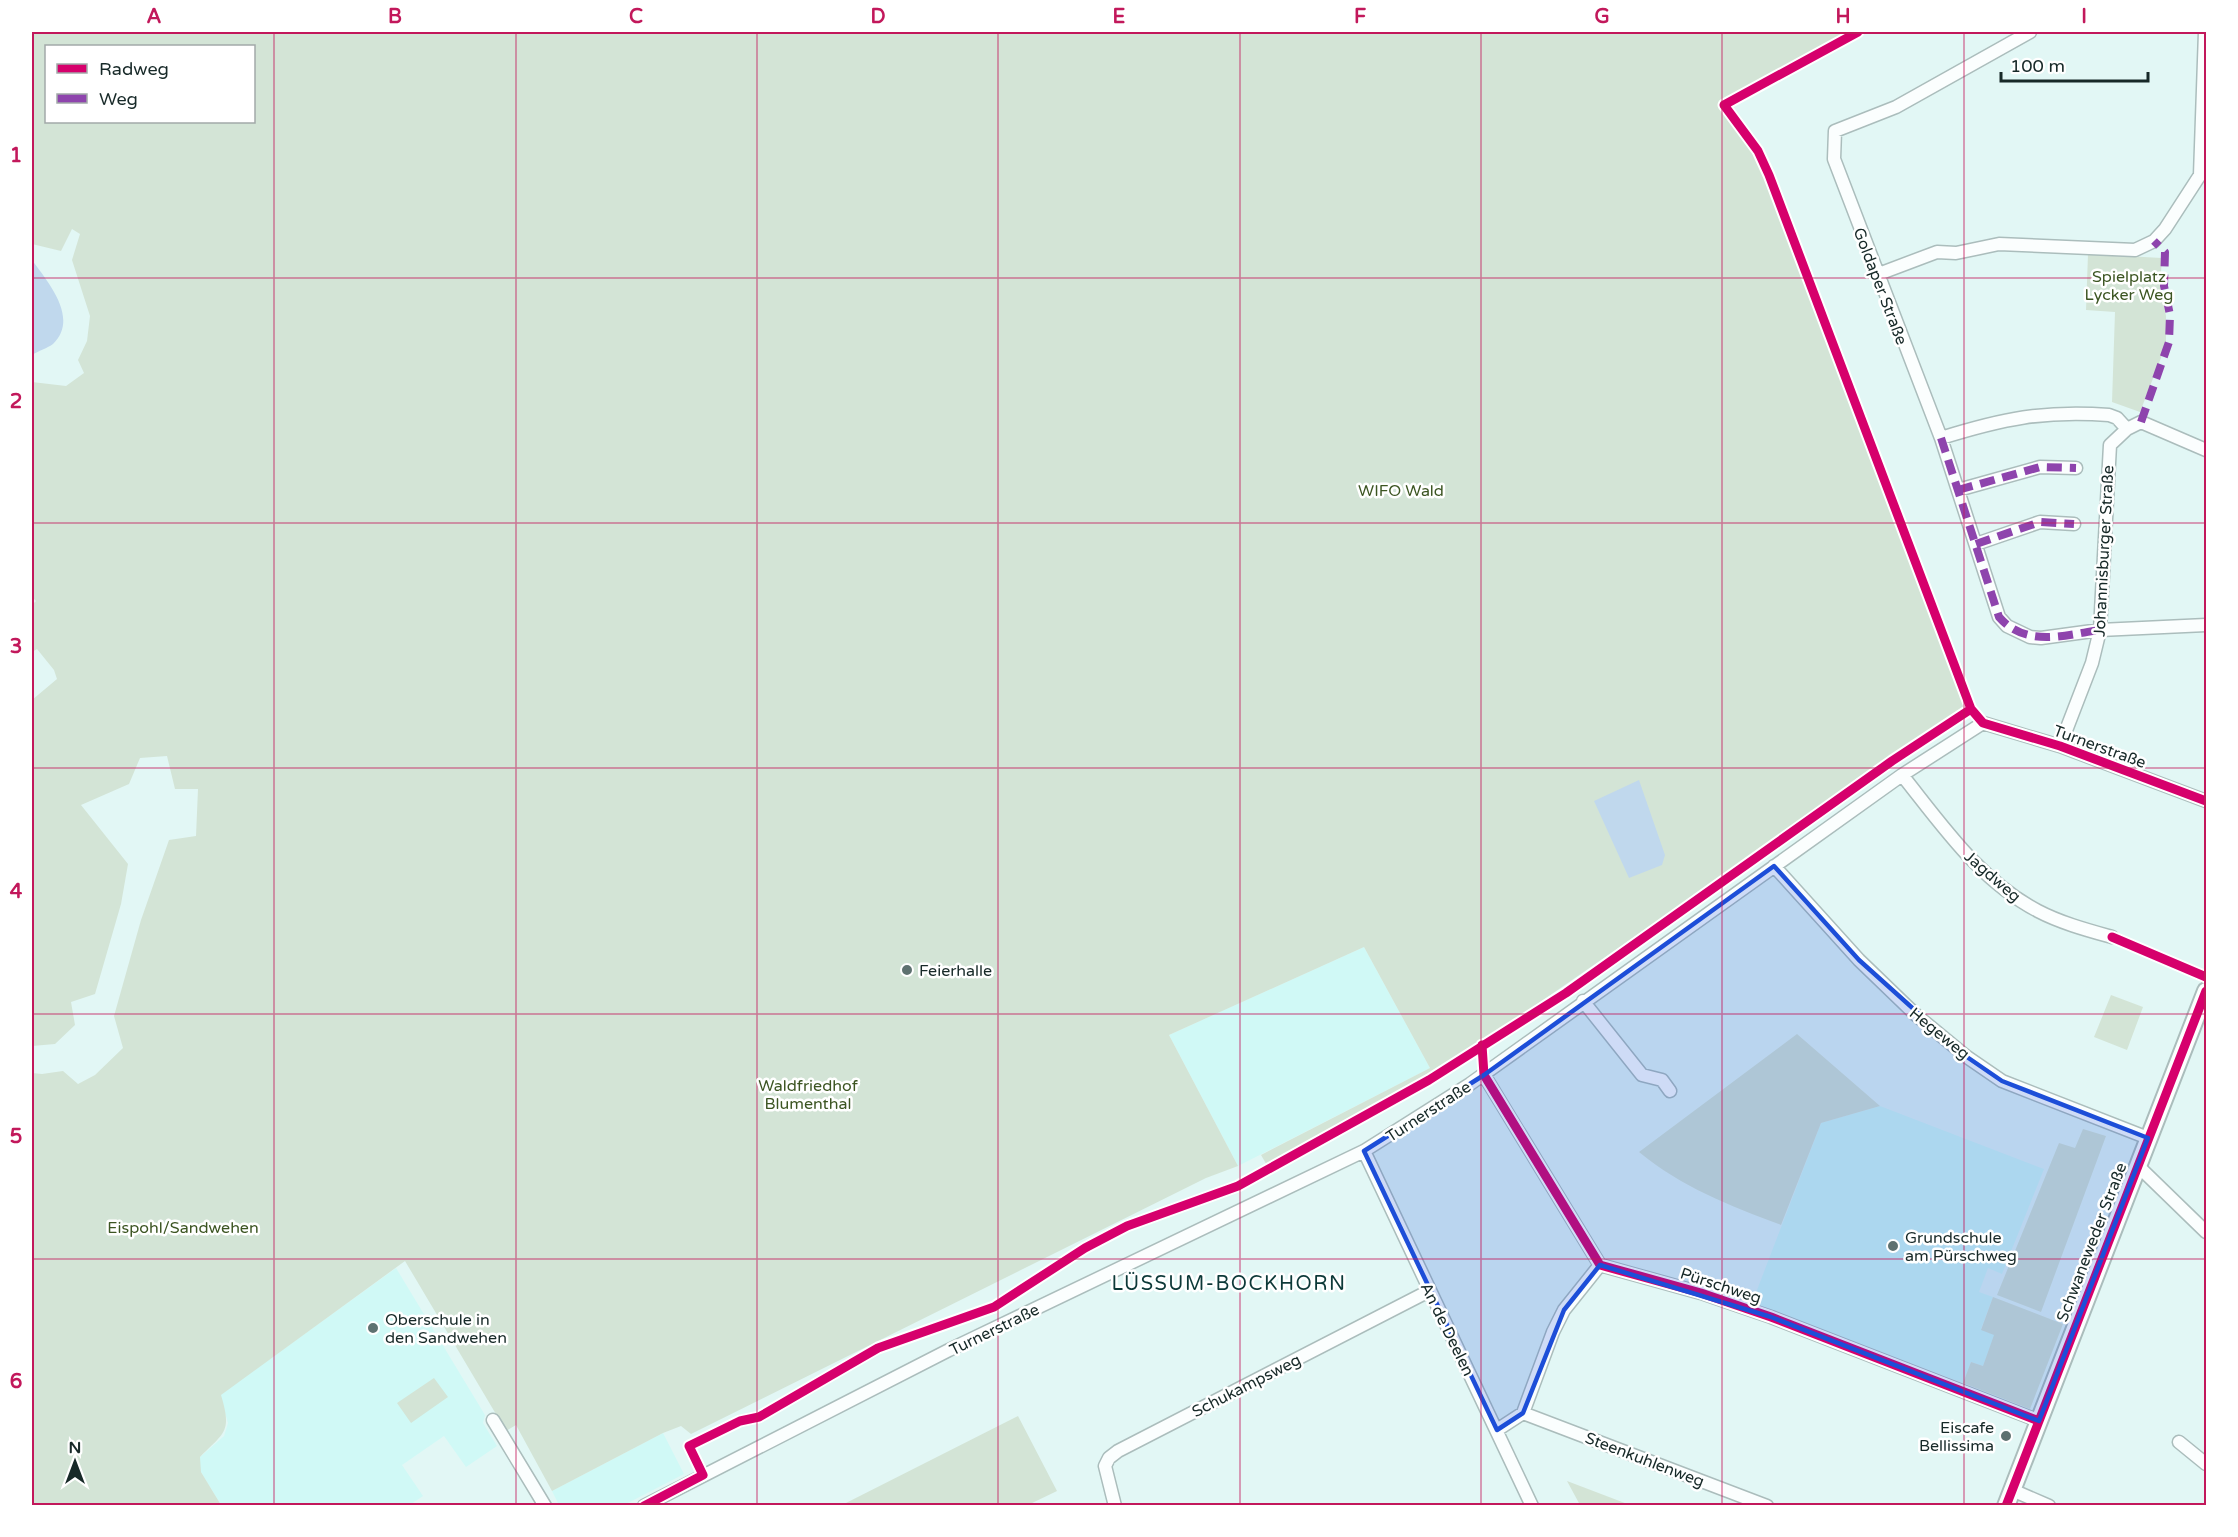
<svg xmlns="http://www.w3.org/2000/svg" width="2238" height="1537" font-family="'Varela Round',sans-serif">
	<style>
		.built { fill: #d0f9f6 }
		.green { fill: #d3e4d6; fill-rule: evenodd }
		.water { fill: #c0d8ed }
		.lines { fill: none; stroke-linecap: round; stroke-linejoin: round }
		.minor-casing { stroke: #abbdbc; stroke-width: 15 }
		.secondary-casing { stroke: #abbdbc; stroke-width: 20 }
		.minor { stroke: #fbfefe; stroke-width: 12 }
		.secondary { stroke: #fbfefe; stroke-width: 16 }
		.quiet { stroke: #8e44ad; stroke-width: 8; stroke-dasharray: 15 8; stroke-linecap: butt }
		.cycleway-casing { stroke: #fff; stroke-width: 13 }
		.cycleway { stroke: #d6006c; stroke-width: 9 }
		.marked { fill: #1d4ed8; fill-opacity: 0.2; stroke: #1d4ed8; stroke-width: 4.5; stroke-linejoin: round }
		.grid { fill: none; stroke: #c2185b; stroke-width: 1.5; stroke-opacity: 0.55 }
		.poi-dot { fill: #5e7170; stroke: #fff; stroke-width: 2 }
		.labels { text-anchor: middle; stroke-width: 5; stroke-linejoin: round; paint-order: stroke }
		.park-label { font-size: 16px; fill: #3c5522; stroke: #fff }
		.street-label { font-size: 16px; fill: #172928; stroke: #fff }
		.poi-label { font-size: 16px; fill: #172928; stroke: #fff; text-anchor: start }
		.quarter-label { font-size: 20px; letter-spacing: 1.5px; fill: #0c3938; stroke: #fff }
		.neatline { fill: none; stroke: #c2185b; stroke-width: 2 }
		.grid-label { font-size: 20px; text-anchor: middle; font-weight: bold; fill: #c2185b }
	</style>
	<rect width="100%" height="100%" fill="#e2f7f5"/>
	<path class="built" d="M1364,947l66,121 -192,98 -69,-131z
		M1880,1106l164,63 -42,105 -14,-6 -9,24 14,5 -12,32 14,5 -12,32 -12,-4 -8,21 -211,-80 69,-180z
		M396,1268l89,147 -2,8 14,23 -31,21 -22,-31 -42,29 21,31 -15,10 -187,-1 -20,-33 -2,-9 1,-6 24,-21 4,-13 -8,-28z
		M663,1433l21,41 -60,31h-65l-7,-14z"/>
	<path class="green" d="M32,32h1832l-134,74 32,44 13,30 186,489 -8,8 12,31 -513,355 -184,104 -7,-12 169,-87 -66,-121 -195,88 69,131 -32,12 -515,256 -10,-8 -18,7 -111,58 -36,-66 -10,6 -101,-170 -184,134c11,37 4,37 -21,62l1,15 20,33h-189v-432l10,1 21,-3 15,13 17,-9 28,-27 -9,-32 27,-96 28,-80 27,-4 2,-47h-23l-8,-33 -27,2 -11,26 -48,21 47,59 -7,40 -26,90 -24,8 4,23 -20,19 -23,2v-346l25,-21 -3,-9 -17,-21 -5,3v-47l4,-4 -4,-4v-215l34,4 18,-13 -6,-13 9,-19 3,-25 -18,-56 8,-26 -8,-5 -11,22 -29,-7zM46,46h208v76h-208z
		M2088,254l74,4 -2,29 6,29v29l-26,67 -28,-10 3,-90 -29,-2z
		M2111,995l32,12 -16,43 -33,-13z
		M1797,1034l83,72 -59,17 -40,102c-50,-19 -100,-38 -142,-73z
		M2083,1129l23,7 -65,176 -44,-17 62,-152 16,5z
		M1993,1297l70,27 -33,85 -67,-26 8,-21 12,4 11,-31 -13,-5z
		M434,1378l14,19 -37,26 -14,-20z
		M1018,1416l39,75 -29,14h-186z
		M1567,1481l63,24h-50z"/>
	<path class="water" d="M32,260c15,21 48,58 21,84 -5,4 -15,7 -21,11z
		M1639,780l26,75 -3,10 -33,13 -35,-77z"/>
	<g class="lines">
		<defs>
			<path id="minor" d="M2030,32l-134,75 -61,24 -1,28 107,279 58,179 8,9 23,11 11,1 59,-8 106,-5
				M1876,275l61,-23 19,1 43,-9 136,6 19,-9 11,-12 35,-54 5,-143
				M1941,438c61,-19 103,-28 168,-23l8,3 10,11
				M1958,490l82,-23 36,1
				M1976,544l64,-22 34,2
				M2060,746l32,-83 8,-33 10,-185 17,-16 14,-7 65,28
				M1902,775c40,50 78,106 136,136 23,12 49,19 74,26
				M1774,866l85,94 57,55 51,42 35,24 146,57
				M1583,1001l59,74 20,5 8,11
				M1484,1075l116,190 101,28 70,24 268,104
				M1364,1151l168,355
				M2137,1165l69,67
				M1523,1413l244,93
				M493,1420l52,86
				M1497,1430l26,-17 30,-81 11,-22 36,-45
				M2179,1442l27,22
				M2012,1490l37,16
				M644,1506l305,-156 415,-199 106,-67 432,-309 81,-52 77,23 146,55
				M1115,1506l-10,-40 4,-8 9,-7 311,-160"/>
			<path id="secondary" d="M2006,1506l200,-515"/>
		</defs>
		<use href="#minor" class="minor-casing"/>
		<use href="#secondary" class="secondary-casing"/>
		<use href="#minor" class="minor"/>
		<use href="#secondary" class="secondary"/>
		<path class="quiet" d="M2141,422l28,-80 1,-27 -6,-29 1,-34 -11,-11
			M1941,438l58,179c27,31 66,18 101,13
			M1958,490l82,-23 36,1
			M1976,544l64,-22 34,2"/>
		<defs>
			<path id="cycleway" d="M1858,32l-134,73 34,46 11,24 202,534 12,14 77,23 146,55
				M2112,937l94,40
				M1482,1045l2,30 116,190 101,28 70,24 268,104
				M644,1506l59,-31 -14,-29 51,-25 19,-4 119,-69 116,-41 91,-59 42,-22 111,-40 191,-106 137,-87 326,-232 79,-52
				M2006,1506l200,-515"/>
		</defs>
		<use href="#cycleway" class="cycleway-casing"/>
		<use href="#cycleway" class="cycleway"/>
	</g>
	<path class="marked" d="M1774,866l85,94 108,97 35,24 146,57 -109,283 -268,-104 -171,-52 -36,45 -41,103 -26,17 -133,-279 120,-76z"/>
	<path class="grid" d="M274,32v1474M516,32v1474M757,32v1474M998,32v1474M1240,32v1474M1481,32v1474M1722,32v1474M1964,32v1474M32,278h2174M32,523h2174M32,768h2174M32,1014h2174M32,1259h2174"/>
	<g class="poi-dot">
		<circle cx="907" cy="970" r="6"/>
		<circle cx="1893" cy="1246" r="6"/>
		<circle cx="373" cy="1328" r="6"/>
		<circle cx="2006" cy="1436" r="6"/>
	</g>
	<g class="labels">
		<g class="park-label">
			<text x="2129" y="282">Spielplatz<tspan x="2129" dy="18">Lycker Weg</tspan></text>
			<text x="1401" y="496">WIFO Wald</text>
			<text x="808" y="1091">Waldfriedhof<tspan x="808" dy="18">Blumenthal</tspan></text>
			<text x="183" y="1233">Eispohl/Sandwehen</text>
		</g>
		<g class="street-label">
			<text transform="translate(1881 286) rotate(69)" y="6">Goldaper Straße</text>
			<text transform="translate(2103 551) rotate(-87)" y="6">Johannisburger Straße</text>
			<text transform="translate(2100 746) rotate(20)" y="6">Turnerstraße</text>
			<text transform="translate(1993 876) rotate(41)" y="6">Jagdweg</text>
			<text transform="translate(1940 1033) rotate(39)" y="6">Hegeweg</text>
			<text transform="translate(1428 1111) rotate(-33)" y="6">Turnerstraße</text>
			<text transform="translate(2091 1242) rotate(-69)" y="6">Schwaneweder Straße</text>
			<text transform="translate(1721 1285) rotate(18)" y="6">Pürschweg</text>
			<text transform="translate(994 1329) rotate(-26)" y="6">Turnerstraße</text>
			<text transform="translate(1448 1329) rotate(64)" y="6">An de Deelen</text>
			<text transform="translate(1246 1385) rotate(-27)" y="6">Schukampsweg</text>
			<text transform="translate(1645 1459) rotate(21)" y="6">Steenkuhlenweg</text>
		</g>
		<g class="poi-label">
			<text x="919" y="976">Feierhalle</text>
			<text x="1905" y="1243">Grundschule<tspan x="1905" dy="18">am Pürschweg</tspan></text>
			<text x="385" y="1325">Oberschule in<tspan x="385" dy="18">den Sandwehen</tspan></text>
			<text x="1994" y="1433" text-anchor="end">Eiscafe<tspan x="1994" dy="18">Bellissima</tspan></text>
		</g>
		<g class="quarter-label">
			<text x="1229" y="1290">LÜSSUM-BOCKHORN</text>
		</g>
	</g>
	<rect width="2238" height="1537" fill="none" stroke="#ffffff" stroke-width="66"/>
	<rect x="45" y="45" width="210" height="78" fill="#ffffff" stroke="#a2a9a9" stroke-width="1.5"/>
	<rect x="57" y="64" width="30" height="9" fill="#d6006c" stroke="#a2a9a9" stroke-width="1.5"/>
	<text x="99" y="75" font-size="18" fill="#172928">Radweg</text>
	<rect x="57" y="94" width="30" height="9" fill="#8e44ad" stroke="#a2a9a9" stroke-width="1.5"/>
	<text x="99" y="105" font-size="18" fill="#172928">Weg</text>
	<g transform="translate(75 1462)" stroke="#ffffff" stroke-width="4.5" paint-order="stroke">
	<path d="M0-4.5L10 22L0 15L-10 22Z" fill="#172928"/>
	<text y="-9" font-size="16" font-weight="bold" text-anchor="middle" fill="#172928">N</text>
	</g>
	<path d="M2001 72v9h147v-9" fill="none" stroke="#172928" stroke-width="3"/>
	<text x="2010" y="72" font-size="18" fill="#172928" stroke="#ffffff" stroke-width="4.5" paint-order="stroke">100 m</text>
	<rect x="33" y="33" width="2172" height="1471" class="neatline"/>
	<g class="grid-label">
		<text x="154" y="23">A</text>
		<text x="395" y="23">B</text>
		<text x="636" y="23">C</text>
		<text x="878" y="23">D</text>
		<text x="1119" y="23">E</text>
		<text x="1360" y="23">F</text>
		<text x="1602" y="23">G</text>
		<text x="1843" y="23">H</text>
		<text x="2084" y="23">I</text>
		<text x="16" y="162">1</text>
		<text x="16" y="408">2</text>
		<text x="16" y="653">3</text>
		<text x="16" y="898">4</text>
		<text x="16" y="1143">5</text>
		<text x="16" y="1388">6</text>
	</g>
</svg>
